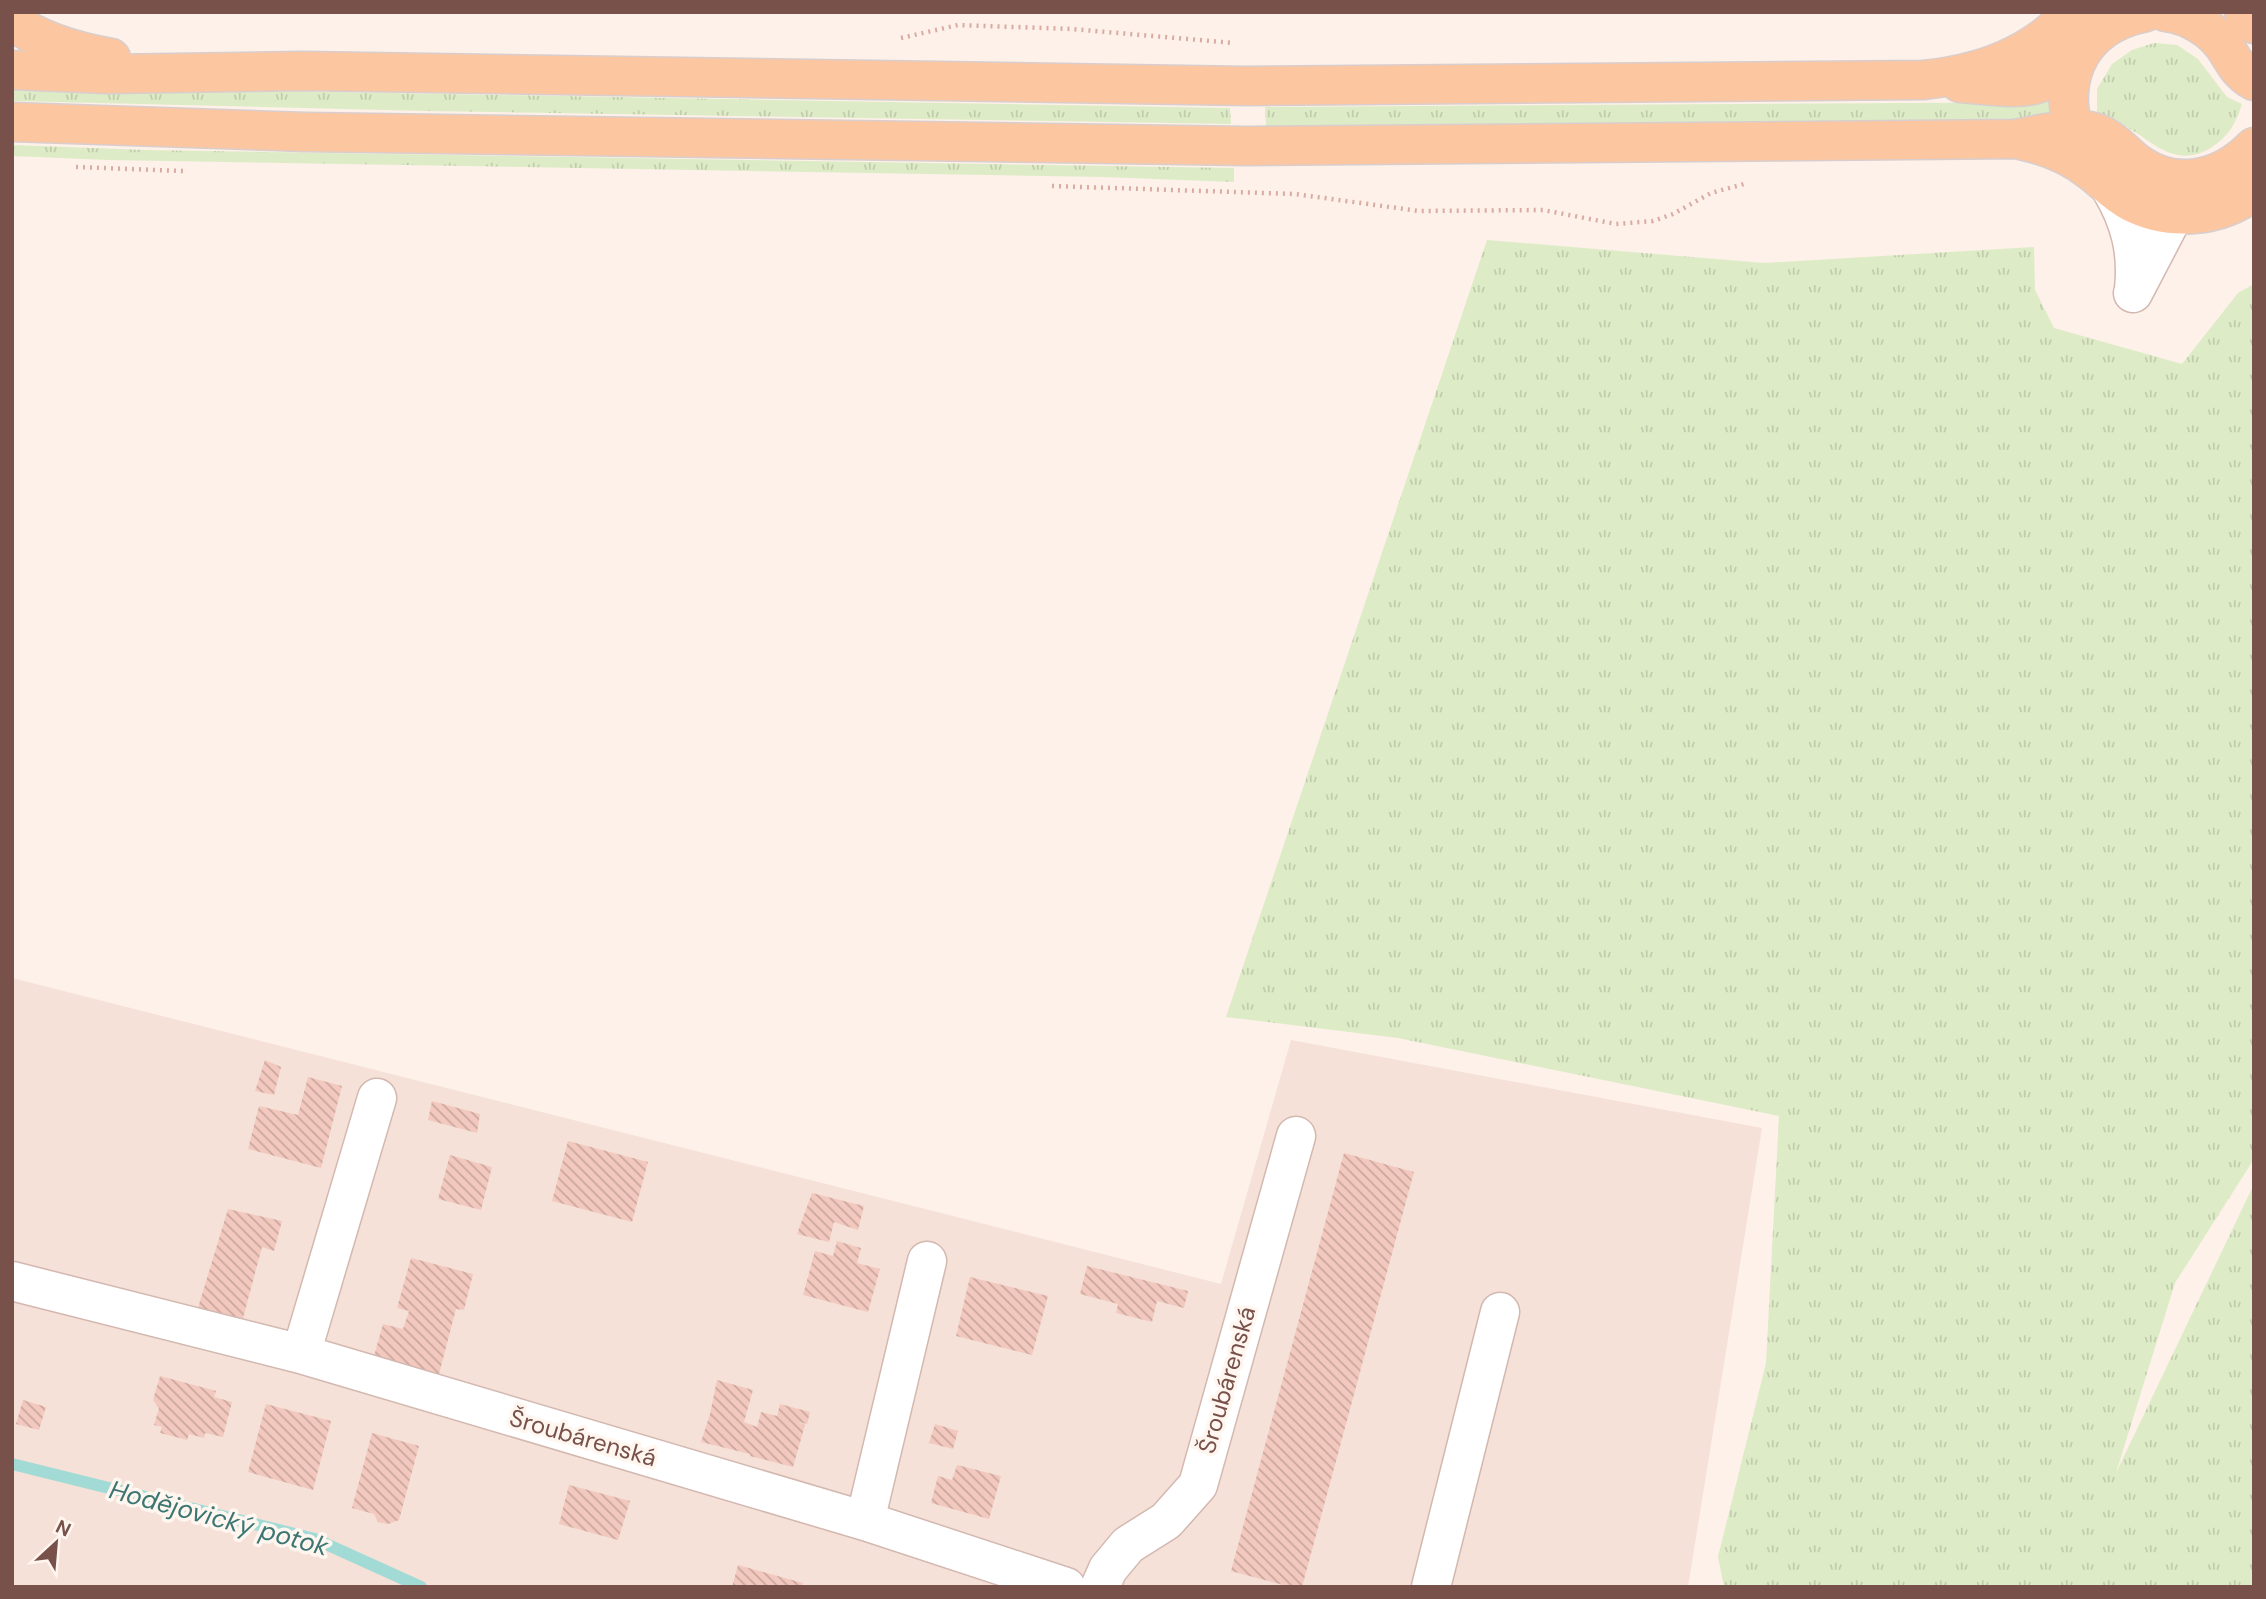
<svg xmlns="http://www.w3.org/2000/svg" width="2266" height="1599" font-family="'DM Sans',sans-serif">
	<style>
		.residential { fill: #f5e1d7 }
		.grass { fill: url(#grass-tufts) }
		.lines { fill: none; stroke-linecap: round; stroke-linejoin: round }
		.stream { stroke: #a2dad6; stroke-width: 12 }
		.building { fill: url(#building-back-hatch) }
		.minor-casing { stroke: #d3b8b0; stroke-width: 41 }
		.major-casing { stroke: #d9cecd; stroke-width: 41 }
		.path { stroke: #d9aba2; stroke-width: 4.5; stroke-dasharray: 2 5; stroke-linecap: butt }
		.minor { stroke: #fff; stroke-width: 38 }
		.major { stroke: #fcc6a0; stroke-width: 38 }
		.labels { text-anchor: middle; stroke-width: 7; stroke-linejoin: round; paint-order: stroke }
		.street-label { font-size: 24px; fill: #79514b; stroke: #fff6f0 }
		.water-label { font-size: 26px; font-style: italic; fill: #3b7673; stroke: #fff6f0 }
	</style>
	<defs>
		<pattern id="grass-tufts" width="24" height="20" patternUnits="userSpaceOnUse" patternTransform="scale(1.75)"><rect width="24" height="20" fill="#ddecc6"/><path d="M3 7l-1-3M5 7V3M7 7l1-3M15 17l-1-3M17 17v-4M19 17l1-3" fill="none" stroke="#c1ccac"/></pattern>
		<pattern id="building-back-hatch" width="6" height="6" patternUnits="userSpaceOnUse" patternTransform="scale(1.75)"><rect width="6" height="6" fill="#f3c9bf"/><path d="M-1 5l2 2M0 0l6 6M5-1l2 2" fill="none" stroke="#caa69d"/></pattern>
	</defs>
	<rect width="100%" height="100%" fill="#fdf1e9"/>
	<path class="residential" d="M12,978l1209,306 70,-244 471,88 -74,459h-1676z"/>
	<path class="grass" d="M2154,43l23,2 21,14 29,38 15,7c-6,19 -13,32 -30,43 -48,31 -74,-31 -115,-29v-29l15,-25 20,-14z
		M12,84l43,3 1175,21 1,16 -804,-13 -414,-10z
		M2054,102v19l-788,5 -1,-19z
		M12,145l134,5 1088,18v14l-131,-5 -994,-17 -97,-4z
		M1487,240l277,23 270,-16 1,43 19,38 128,36 56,-71 16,-9v875l-79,124 -59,190 138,-289v403h-530l-6,-30 48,-194 13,-247 -381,-78 -172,-21z"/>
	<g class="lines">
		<path class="stream" d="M12,1464l303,75 106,48"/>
	</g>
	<path class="building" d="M265,1060l16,7 -7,28 -19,-4z
		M308,1077l34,9 -21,82 -73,-19 11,-43 39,9z
		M432,1101l48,13 -3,19 -49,-13z
		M568,1141l80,21 -16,60 -80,-21z
		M1344,1153l70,19 -112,415h-11l-60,-16z
		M450,1155l42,12 -11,43 -43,-11z
		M812,1193l52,13 -6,24 -24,-8 -5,20 -32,-8z
		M228,1209l54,12 -8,30 -12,-4 -20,75 -45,-11z
		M837,1241l24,7 -4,15 23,6 -12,43 -65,-17 12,-44 18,5z
		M411,1258l62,16 -9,36 -8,-1 -17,65 -65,-18 9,-32 20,5 6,-18 -12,-3z
		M1087,1266l101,25 -4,17 -27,-7 -5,21 -36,-9 2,-9 -38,-10z
		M970,1277l78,19 -16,59 -76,-19z
		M160,1376l56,15 -2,6 18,5 -9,35 -18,-4 -1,5 -15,-4 -2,6 -27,-7 2,-6 -8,-2 5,-17 -6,-8z
		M717,1380l36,10 -9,32 13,5 4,-15 16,4 3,-12 30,8 -3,12 -9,-2 7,3 -12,42 -43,-11v-2l-49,-12 9,-28z
		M23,1400l23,7 -7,23 -23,-6z
		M266,1404l65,17 -18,69 -65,-18z
		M935,1424l23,7 -5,18 -24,-6z
		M372,1433l47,13 -20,74 -11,4 -10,-2 -4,-8 -22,-6z
		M957,1465l44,11 -12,43 -58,-16 7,-27 14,4z
		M569,1485l61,16 -12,39 -59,-16z
		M738,1565l65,18 -1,4h-70z"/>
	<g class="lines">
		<defs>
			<path id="minor" d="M2111,189c19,32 27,63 23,100
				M2133,293l47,-90 12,-15
				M12,1281l289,73 564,167 201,66
				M301,1354l76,-256
				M865,1521l62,-260
				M1100,1587l8,-18 20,-24 38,-24 32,-36 98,-349
				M1431,1587l69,-275"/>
			<path id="major" d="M2165,12c25,3 50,18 63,40 8,13 12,21 26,29
				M2244,12l10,12
				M12,21c28,21 65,31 99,37
				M12,70l95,4 196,-3 944,15 676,-6c59,-6 109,-24 150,-68
				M1960,83c55,4 84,15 122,-33
				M12,122l293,10 942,14 768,-7c23,-4 52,-12 74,-8 20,4 30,17 44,29 40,32 88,21 121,-13
				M2024,141c24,5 48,15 68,31 13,10 24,22 39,30 39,20 88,16 123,-11
				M2082,153c-30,-63 -9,-127 64,-141"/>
		</defs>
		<use href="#minor" class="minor-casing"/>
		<use href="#major" class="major-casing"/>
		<path class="path" d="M901,38l57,-13 114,4 162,14
			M76,167l107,4
			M1052,186l243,8 124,17 124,-1 73,14 37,-3 20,-7 38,-21 33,-9"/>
		<use href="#minor" class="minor"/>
		<use href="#major" class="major"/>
	</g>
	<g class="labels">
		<g class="street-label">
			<text transform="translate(1227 1380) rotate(-74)" y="8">Šroubárenská</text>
			<text transform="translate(583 1438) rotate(16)" y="8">Šroubárenská</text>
		</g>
		<g class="water-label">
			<text transform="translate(219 1518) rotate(15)" y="9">Hodějovický potok</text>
		</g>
	</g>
	<rect width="2266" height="1599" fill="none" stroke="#79514b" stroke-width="28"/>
	<g transform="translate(56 1543) rotate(26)" stroke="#fff6f0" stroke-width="5" paint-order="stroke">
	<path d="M0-5L12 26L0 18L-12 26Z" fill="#79514b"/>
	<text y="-10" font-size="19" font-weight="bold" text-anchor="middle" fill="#79514b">N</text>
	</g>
</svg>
